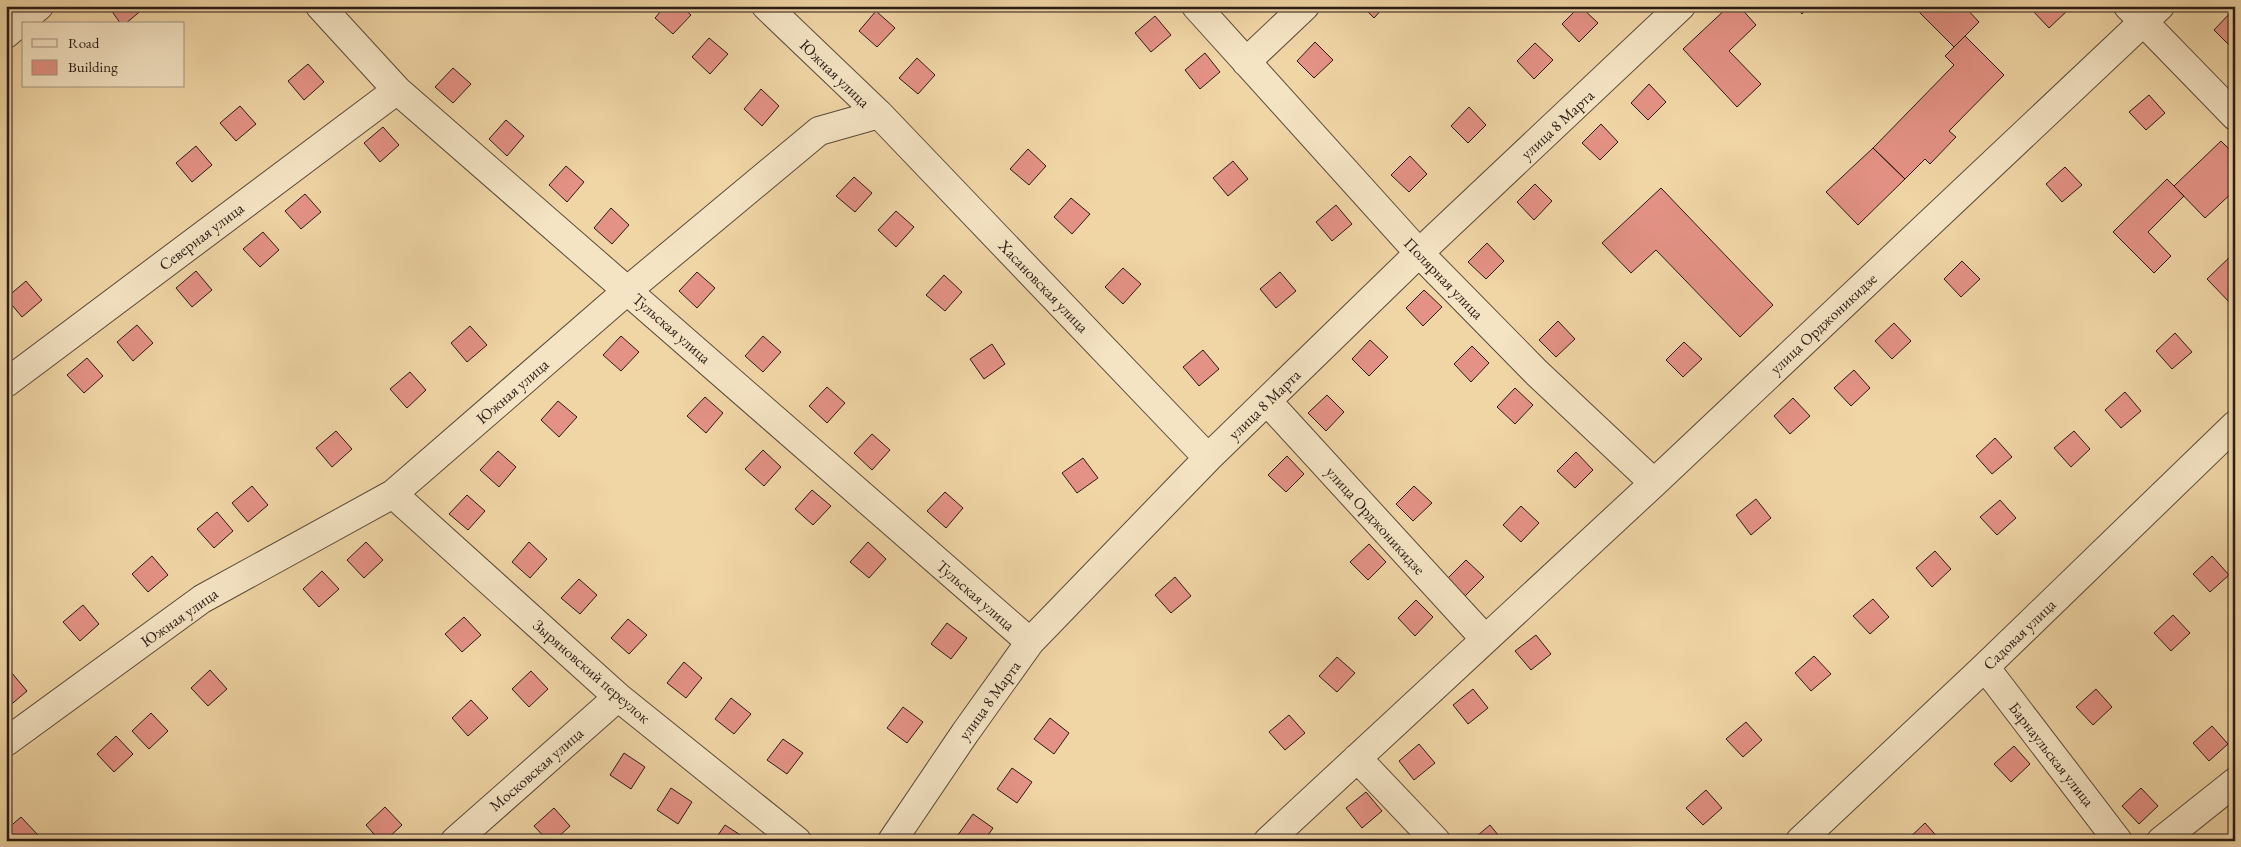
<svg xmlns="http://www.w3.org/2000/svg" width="2241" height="847" font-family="'EB Garamond',serif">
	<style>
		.building { fill: #e49285; stroke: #291b16 }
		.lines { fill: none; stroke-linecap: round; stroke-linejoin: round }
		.minor-casing { stroke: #5b4a3a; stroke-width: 30 }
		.minor { stroke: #f5e4c4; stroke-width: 28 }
		.labels { text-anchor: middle; stroke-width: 4; stroke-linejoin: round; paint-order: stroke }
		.street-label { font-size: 16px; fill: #291b16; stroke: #f5e4c4 }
	</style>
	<rect width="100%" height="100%" fill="#f0d5a5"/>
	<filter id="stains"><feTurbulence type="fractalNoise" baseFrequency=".004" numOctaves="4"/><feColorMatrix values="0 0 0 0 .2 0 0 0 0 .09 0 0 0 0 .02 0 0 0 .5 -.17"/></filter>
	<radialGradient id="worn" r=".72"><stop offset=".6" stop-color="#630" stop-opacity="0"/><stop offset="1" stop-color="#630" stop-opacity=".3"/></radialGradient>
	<path class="building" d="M108,6h33l2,3 -18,15h-4z
		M665,6h16l10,9 -18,19 -18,-16z
		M1362,6h23l-11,12z
		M1580,6l18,17 -19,19 -17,-18z
		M1729,6h10l17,19 -27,26 32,33 -24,23 -54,-58z
		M1795,6h15l-8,8z
		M1913,6h51l15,16 -25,25z
		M2036,6h29l3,4 -19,18 -17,-18z
		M876,11l19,17 -18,19 -18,-16z
		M2232,11l3,2v30l-4,4 -17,-17z
		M1155,16l16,19 -20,17 -16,-19z
		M1965,36l39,39 -55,56 7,6 -26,27 -5,-5 -20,20 -32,-31 81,-83 -9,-9z
		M709,38l19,16 -18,20 -18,-17z
		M1315,42l18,18 -19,18 -17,-17z
		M1535,43l18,17 -19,19 -17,-18z
		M1205,53l15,19 -20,17 -15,-19z
		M917,58l18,17 -17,19 -19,-16z
		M308,64l16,18 -20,18 -16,-19z
		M453,68l18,16 -18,19 -18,-16z
		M1649,84l17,18 -18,18 -17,-17z
		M761,89l18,17 -17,20 -18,-17z
		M2149,95l16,18 -19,17 -17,-18z
		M240,106l16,18 -20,17 -16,-18z
		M1469,107l17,18 -18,18 -17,-17z
		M506,120l18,16 -17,20 -18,-17z
		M1601,124l17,18 -18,18 -18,-17z
		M383,127l16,18 -19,17 -16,-19z
		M2221,141l14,14v35l-30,28 -31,-32z
		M196,146l16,19 -20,17 -16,-19z
		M1873,148l32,31 -47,46 -32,-33z
		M1028,149l18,17 -17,19 -19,-16z
		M1410,156l17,18 -18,18 -18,-17z
		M1233,161l15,18 -20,17 -15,-18z
		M566,166l18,16 -17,20 -18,-17z
		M2065,167l17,18 -20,17 -16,-18z
		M854,177l18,16 -17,19 -19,-16z
		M2167,179l17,17 -36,36 23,24 -17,17 -41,-41z
		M1535,184l17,17 -18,19 -17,-18z
		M1661,188l112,117 -33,32 -84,-87 -25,23 -29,-30z
		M305,194l16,18 -20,17 -16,-18z
		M1071,198l19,16 -18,20 -18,-17z
		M1336,205l16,19 -20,17 -16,-19z
		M611,208l18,17 -17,19 -18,-16z
		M896,211l18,16 -18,20 -18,-17z
		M263,232l16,18 -19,17 -17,-18z
		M1487,243l17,18 -18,18 -18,-17z
		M2235,252v56l-28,-29z
		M1962,261l18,18 -19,18 -17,-18z
		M1123,268l18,16 -18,20 -18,-17z
		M196,271l16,19 -20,17 -16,-19z
		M697,272l18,16 -18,20 -18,-17z
		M1280,272l16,19 -20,17 -16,-19z
		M944,275l18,17 -17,19 -19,-16z
		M26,281l16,19 -20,17 -16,-19z
		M1424,290l18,17 -19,19 -17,-18z
		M1558,321l17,18 -19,18 -17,-17z
		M1894,323l17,18 -19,18 -17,-18z
		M137,325l16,18 -20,18 -16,-19z
		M470,326l17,19 -20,17 -16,-19z
		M2175,333l17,19 -20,17 -16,-18z
		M621,336l18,16 -18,19 -18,-16z
		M763,336l18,16 -18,20 -18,-16z
		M1370,340l18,17 -19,19 -17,-17z
		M1684,342l18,17 -19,18 -17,-17z
		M992,344l13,20 -21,15 -14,-20z
		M1472,346l17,17 -18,19 -17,-18z
		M1203,350l16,19 -20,17 -16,-19z
		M87,358l16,18 -19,17 -17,-18z
		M1854,370l16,18 -19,18 -17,-18z
		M410,372l16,18 -19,18 -17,-19z
		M827,387l18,16 -18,20 -18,-17z
		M1515,388l18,17 -18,19 -18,-17z
		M2125,392l16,19 -20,17 -16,-18z
		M1327,395l17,17 -18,19 -18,-18z
		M705,397l18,16 -17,20 -19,-17z
		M1793,398l17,18 -20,18 -16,-18z
		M558,401l19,16 -18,20 -18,-17z
		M336,431l16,18 -20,18 -16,-19z
		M2074,431l16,18 -19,18 -17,-19z
		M872,434l18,16 -18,20 -18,-17z
		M1995,438l17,19 -20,17 -16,-18z
		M763,450l18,17 -17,19 -19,-17z
		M498,451l18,16 -17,20 -19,-17z
		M1576,452l17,18 -18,18 -18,-17z
		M1287,456l17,18 -18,18 -18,-17z
		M1083,458l15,20 -21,15 -15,-20z
		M252,486l16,19 -20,17 -16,-19z
		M1414,486l18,17 -19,18 -17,-17z
		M812,490l19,16 -18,19 -18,-16z
		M945,492l18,16 -17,20 -19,-17z
		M467,495l18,16 -17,19 -19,-16z
		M1756,499l15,19 -20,17 -15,-20z
		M2000,500l16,18 -19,17 -17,-18z
		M1521,506l18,17 -18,19 -18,-17z
		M217,512l16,19 -19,17 -17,-19z
		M366,542l17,18 -19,18 -17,-18z
		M529,542l18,17 -17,19 -18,-16z
		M868,542l18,17 -17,19 -19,-16z
		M1369,544l17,18 -18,18 -18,-18z
		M1935,551l16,18 -19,18 -16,-19z
		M152,556l16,19 -20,17 -16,-18z
		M2212,556l17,19 -19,17 -17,-18z
		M1466,560l18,17 -19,19 -17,-18z
		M322,571l17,18 -20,18 -16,-18z
		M1175,577l16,19 -20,17 -16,-18z
		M579,579l18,16 -17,19 -19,-16z
		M1873,599l16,18 -19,17 -17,-18z
		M1416,600l17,17 -18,19 -17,-18z
		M83,605l16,19 -19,17 -17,-19z
		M2173,615l17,18 -19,18 -17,-18z
		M464,617l17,18 -19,17 -17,-18z
		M628,619l19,16 -18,19 -18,-16z
		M947,623l20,15 -16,21 -20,-15z
		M1536,635l15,19 -20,16 -16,-19z
		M1814,656l17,18 -20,17 -16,-18z
		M1337,657l18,16 -18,19 -18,-16z
		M684,662l18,16 -16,20 -19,-15z
		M210,670l17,19 -19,17 -17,-18z
		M531,671l17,18 -19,18 -17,-18z
		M11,672l16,19 -20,17 -1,-32z
		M1473,689l15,19 -20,16 -15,-19z
		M2096,689l16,18 -19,18 -17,-18z
		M731,698l20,16 -17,20 -19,-15z
		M471,700l17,18 -20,18 -16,-18z
		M903,707l20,15 -16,21 -20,-15z
		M151,713l17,18 -19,18 -17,-18z
		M1289,715l16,18 -20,17 -16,-18z
		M1050,718l19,15 -15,21 -20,-15z
		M1746,722l16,18 -19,17 -17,-18z
		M2212,726l16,18 -19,17 -16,-18z
		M116,736l17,18 -19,18 -17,-18z
		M783,739l20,14 -16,21 -20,-14z
		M1419,744l16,19 -21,17 -15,-19z
		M2014,746l16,18 -19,18 -17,-18z
		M624,753l21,14 -14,22 -21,-14z
		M1012,768l20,14 -15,21 -20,-14z
		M671,788l21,14 -14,22 -21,-14z
		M2141,788l17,18 -19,18 -17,-18z
		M1706,790l16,18 -19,17 -17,-17z
		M1366,792l16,19 -20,17 -16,-20z
		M385,807l17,18 -17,16h-5l-14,-16z
		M554,808l16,18 -16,15h-6l-14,-15z
		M973,814l20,14 -9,13h-18l-8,-6z
		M21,817l17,18 -7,6h-23l-2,-11z
		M1925,823l16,18h-35z
		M725,825l20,13 -1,3h-30z
		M1490,825l13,16h-32z"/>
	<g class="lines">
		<defs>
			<path id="minor" d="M320,6l77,84 633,552
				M766,6l113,108 329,344
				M1196,6l223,247 118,120 117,110
				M2128,6l107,110
				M6,34l33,-28
				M1246,62l59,-56
				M6,383l391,-293
				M1267,401l218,238
				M393,494l225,203 179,144
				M1985,667l133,174
				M6,742l196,-143 191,-105 235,-204 191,-159 60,-17
				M1357,758l79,83
				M455,841l163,-144
				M892,841l73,-108 65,-91 178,-184 211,-205 262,-247
				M1268,841l386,-358 506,-477
				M1800,841l185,-174 250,-242
				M2161,841l74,-59"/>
		</defs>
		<use href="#minor" class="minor-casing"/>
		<use href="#minor" class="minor"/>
	</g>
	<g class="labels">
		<g class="street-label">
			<text transform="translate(835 73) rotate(44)" y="6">Южная улица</text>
			<text transform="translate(1557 124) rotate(-43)" y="6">улица 8 Марта</text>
			<text transform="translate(201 236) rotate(-37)" y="6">Северная улица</text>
			<text transform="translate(1444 278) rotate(46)" y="6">Полярная улица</text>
			<text transform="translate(1044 286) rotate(46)" y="6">Хасановская улица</text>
			<text transform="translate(1823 323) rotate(-43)" y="6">улица Орджоникидзе</text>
			<text transform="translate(672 328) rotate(41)" y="6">Тульская улица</text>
			<text transform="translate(512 391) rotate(-41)" y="6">Южная улица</text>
			<text transform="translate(1264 404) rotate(-44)" y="6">улица 8 Марта</text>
			<text transform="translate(1376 520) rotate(48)" y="6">улица Орджоникидзе</text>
			<text transform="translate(976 595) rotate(41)" y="6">Тульская улица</text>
			<text transform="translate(179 617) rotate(-35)" y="6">Южная улица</text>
			<text transform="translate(2019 634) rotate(-44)" y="6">Садовая улица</text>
			<text transform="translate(592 671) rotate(41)" y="6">Зыряновский переулок</text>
			<text transform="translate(989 700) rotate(-54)" y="6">улица 8 Марта</text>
			<text transform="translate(2052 754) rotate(52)" y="6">Барнаульская улица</text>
			<text transform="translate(536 769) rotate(-41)" y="6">Московская улица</text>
		</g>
	</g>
	<rect width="2241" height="847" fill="none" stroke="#f0d5a5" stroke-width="25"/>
	<rect x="8" y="8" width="2226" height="832" fill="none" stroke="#291b16" stroke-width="2.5"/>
	<rect x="12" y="12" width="2216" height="822" fill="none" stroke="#291b16"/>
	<rect x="22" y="22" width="162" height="65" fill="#f5e4c4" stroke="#a3947e"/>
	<rect x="32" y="39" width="25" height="8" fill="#f5e4c4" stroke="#a3947e"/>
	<text x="68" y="48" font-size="15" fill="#291b16">Road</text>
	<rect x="32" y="60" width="25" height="15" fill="#e49285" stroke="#a3947e"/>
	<text x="68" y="72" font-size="15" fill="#291b16">Building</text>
	<rect width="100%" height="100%" filter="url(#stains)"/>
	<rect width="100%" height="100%" fill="url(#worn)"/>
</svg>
